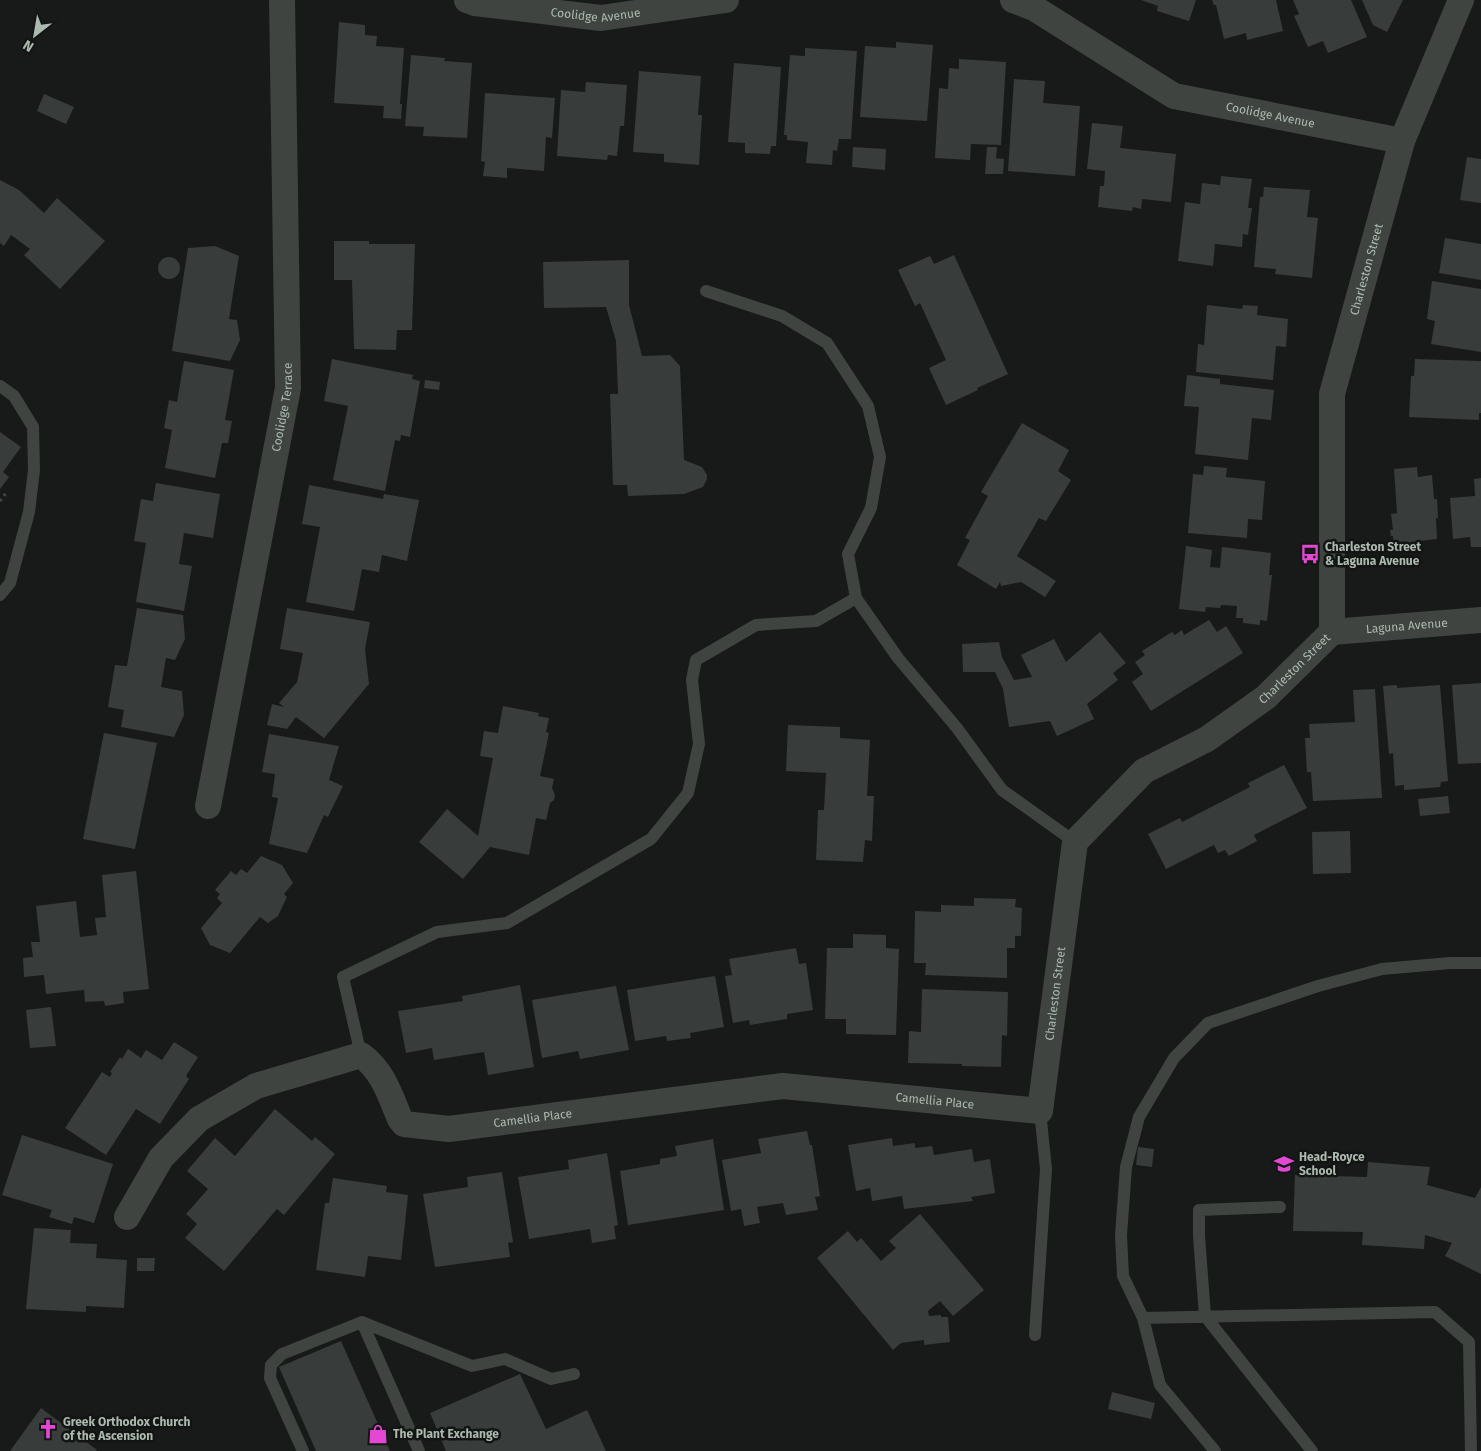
<svg xmlns="http://www.w3.org/2000/svg" width="1481" height="1451" font-family="'Fira Sans',sans-serif">
	<style>
		.building { fill: #383c3a }
		.lines { fill: none; stroke-linecap: round; stroke-linejoin: round }
		.path { stroke: #424843; stroke-width: 3; stroke-dasharray: 2.5 4; stroke-linecap: butt }
		.lane { stroke: #3f4440; stroke-width: 12 }
		.street { stroke: #3f4440; stroke-width: 26 }
		.labels { text-anchor: middle; stroke-width: 5; stroke-linejoin: round; paint-order: stroke }
		.street-label { font-size: 12px; fill: #acb9ae; stroke: #131514 }
		.poi-label { font-size: 12px; font-weight: bold; fill: #acb9ae; stroke: #131514; text-anchor: start }
	</style>
	<rect width="100%" height="100%" fill="#181a19"/>
	<path class="building" d="M1141,0h55l-7,21 -32,-10 1,-5z
		M1212,0h64l7,31 -36,9 -1,-7 -22,6 -8,-34h-2z
		M1293,0h58l16,37 -39,16 -5,-12 -15,6 -14,-31 5,-2z
		M1362,0h41l-16,32 -14,-7z
		M339,22l26,3v10l12,1 -1,10 28,2 -4,56h2l-1,15 -18,-1 1,-12 -50,-3z
		M896,42l37,3 -6,76 -67,-4 5,-71 31,2z
		M805,48l52,3 -6,88h-12l-2,12 -4,-1 -1,15 -26,-2 2,-21 -21,-2v-5h-3l6,-80 15,1z
		M411,55l34,3 -1,3 28,2 -5,75 -44,-2 1,-9 -19,-1z
		M959,59l47,3 -5,83 -30,-1 -1,16 -35,-2 4,-70 9,1 1,-21 10,1z
		M734,63l47,4 -5,79h-5l-1,8 -25,-1v-10l-17,-1z
		M639,71l62,5 -3,39h4l-3,50 -35,-3v-8l-31,-2z
		M1014,79l31,2 -2,22 37,3 -5,70 -67,-5z
		M586,82l41,3 -3,41h-4l-3,30 -9,-1 -1,5 -50,-4 4,-66 24,2z
		M485,93l70,5 -3,40 -6,-1 -2,34 -37,-3v10l-24,-2 2,-14 -4,-1z
		M44,94l30,13 -8,17 -29,-13z
		M1092,123l31,3 -3,22 56,6 -5,48 -29,-3 -1,10 -8,-2 -1,4 -34,-4 2,-21h4l1,-15 -18,-2z
		M853,147l33,2 -1,21 -33,-3z
		M987,147h10l-1,11 8,1 -1,15h-18z
		M1467,157l14,2v44l-21,-3z
		M1221,176l31,3 -4,29h4l-4,27 -5,-1 -1,13 -27,-3 -2,22 -35,-5 7,-59 15,2 2,-21 18,2z
		M0,180l19,10 25,23 13,-15 48,43 -45,48 -36,-34 6,-6 -19,-14 -7,11 -4,-3z
		M1264,187l46,3 -3,27 11,1 -6,60 -37,-4 1,-5 -22,-2 6,-70h3z
		M1445,238l36,6v36l-42,-7z
		M334,241h35v3h46l-3,86h-15l-1,20 -42,-1 -2,-69h-18z
		M215,246l24,10 -10,63 8,1 3,20 -10,21 -58,-10 16,-103z
		M954,255l54,119 -31,14 1,2 -32,15 -17,-37 17,-8 -26,-57 -5,3 -17,-36 32,-14 4,8z
		M158 268a11 11 0 1 1 22 0a11 11 0 1 1-22 0Z
		M629,260v45l13,51 28,-1 10,11 4,94 18,7 5,8v4l-4,8 -19,7 -56,2 -1,-11h-14l-3,-91h8l-2,-53 -10,-34 -62,1 -1,-46z
		M1432,281l49,8v63l-50,-8 4,-23 -8,-2z
		M1207,305l35,4 1,-4 15,1 -1,9 31,4 -2,28 -10,-1 -3,34 -77,-8 2,-28 6,1z
		M332,359l81,16 -1,4 8,2 -10,56 -9,-2 -1,6 -5,-1 -10,51 -52,-11 15,-74 -24,-5z
		M1415,359l66,2v52h-2v7l-70,-3 2,-41h3z
		M184,361l50,9 -9,50 7,1 -4,22h-6l-7,35 -50,-10 7,-38 -8,-2 5,-28 8,2z
		M1187,375l33,4v5l54,6 -3,30 -19,-2 -4,42 -53,-6 4,-47 -15,-1z
		M425,380l15,2 -1,8 -15,-2z
		M1022,423l47,27 -11,21 13,9 -25,41 -7,-3 -22,38 39,25 -11,16 -24,-15 -20,4 -1,-4 -4,7 -39,-24 13,-25 -5,-2 23,-42 -7,-4z
		M0,432l21,15 -18,25 6,5 -9,12z
		M1204,466l23,2 -1,9 39,4 -3,39 -14,-1 -1,19 -59,-5 5,-59 10,1z
		M1417,467l1,10 14,-2 2,24h3l1,19h-2l1,21 -18,2 1,9 -26,2 -1,-16h-2l-1,-6h3l-2,-16 6,-1 -3,-44z
		M1481,478v69h-10l-1,-10 -17,2 -3,-41 25,-2 -1,-17z
		M156,483l64,11 -7,44 -29,-5 -5,31 13,2 -8,45 -48,-9 10,-59 -12,-2 7,-42 12,2z
		M309,485l74,14 1,-5 35,6 -12,61 -25,-6 -3,17 -17,-3 -8,42 -48,-9 14,-75 -18,-3z
		M1186,546l26,4 -2,17 10,1 2,-21 49,6 -2,22h3l-5,46 -7,-1v5l-17,-2v-5h-7l1,-12 -16,-1 -1,3 -14,-1 -1,5 -26,-3z
		M137,608l46,7 2,24 -10,21 -9,-2 -5,29 21,4 2,24 -10,22 -53,-10 3,-17 -16,-3 7,-42 12,1z
		M287,608l83,14 -5,27 4,35 -45,54 -28,-21 -9,12 -20,-4 5,-21 12,3 -5,-4 18,-21 6,-29 -23,-4z
		M1209,620l8,12 9,-6 17,27 -92,58 -19,-29 11,-8 -8,-12 10,-7 -3,-4 30,-19 3,3 7,-5 2,5z
		M1100,632l26,31 -13,10 5,7 -31,24 7,15 -37,17 -7,-15 -41,6 -6,-38 -8,-17h-32l-1,-28 37,-2 3,15 12,23 18,-3 -11,-22 33,-16 12,23z
		M1481,683v80l-23,1 -6,-79z
		M1397,685v3l43,-3 8,96 -7,1 -1,5 -36,3v-5l-9,1 -2,-33 -4,1 -6,-68z
		M1375,689l7,109 -69,3 -2,-29h-4l-2,-34h5l-1,-14 46,-2 -2,-32z
		M503,706l36,7 -1,3 11,2 -3,14 3,1 -9,43 14,3 -2,9 3,7 -1,5 -4,3 -4,17 -10,-2 -7,37 -39,-8 -27,32 -44,-37 28,-33 31,27 15,-78 -13,-2 4,-25 14,2z
		M788,725l52,2v11l30,2 -3,56h7l-2,45 -7,-1 -2,22 -47,-2 2,-50h6l2,-37 -40,-2z
		M104,733l53,10 -22,106 -52,-10z
		M269,734l70,12 -10,34 14,6 -15,31 -4,-2 -17,38 -38,-9 9,-46 -6,-1 3,-23 -13,-2z
		M1284,765l23,43 -53,27 3,6 -28,15 -4,-6 -7,3 -4,-8 -48,24 -18,-35 32,-16 2,4 68,-35 -2,-4z
		M1448,796l2,17 -30,3 -2,-17z
		M1350,831l1,42 -38,1 -1,-42z
		M261,856l21,9 11,18 -9,11 3,3 -9,19 -10,7 -8,-6 -30,36 -20,-8 -9,-17 21,-25 -5,-5 3,-4 -5,-4 16,-19 5,4 5,-6 6,4z
		M136,871l13,118 -26,3 1,11 -19,3 -1,-5 -19,1 -1,-12 -38,4 -2,-19 -20,2 -1,-19 10,-1 -2,-15h9l-4,-36 40,-5 4,36 17,-2 -2,-17 11,-1 -4,-42z
		M974,898l42,1 -1,8 7,1 -1,28h-6v12h-8v30l-82,-3 1,-12h-12l1,-52 26,1v-7l33,1z
		M853,934l33,1v13l13,1 -3,86 -50,-1v-15h-21l2,-71h26z
		M796,948l3,16 7,-1 7,47 -26,4v5l-37,6 -1,-5 -16,3 -8,-47 7,-1 -3,-16z
		M715,976l9,51 -34,6 1,5 -24,3 -1,-5 -31,5 -8,-51z
		M520,985l14,82 -46,8 -4,-23 -50,8 -2,-12 -26,5 -8,-42 65,-10 -1,-5z
		M616,986l13,64 -49,9 -2,-8 -36,7 -10,-58z
		M922,989l86,3 -1,44 -5,-1 -1,32 -39,-1v-2l-54,-1 1,-32 12,1z
		M51,1007l5,39 -26,2 -4,-38z
		M174,1042l24,15 -12,19 3,3 -29,45 -24,-15 -30,46 -41,-27 37,-56 8,5 2,-4 -2,-1 10,-15 2,2 6,-10 13,9 5,-8 16,10z
		M275,1109l37,32 3,-4 20,17 -51,61 -7,-6 -53,62 -39,-33 12,-14 -11,-10 22,-25 -21,-18 28,-33 20,18z
		M807,1131l3,14h2l8,51 -5,1 3,13 -32,5 -3,-12 -26,4 3,16 -16,3 -3,-17 -10,2 -9,-51 39,-7 -3,-14z
		M22,1135l91,29 -19,59 -20,-6 -2,7 -23,-7 3,-7 -50,-15z
		M892,1138l1,8 22,-3v5l17,-2 2,9 38,-6 2,13 16,-3 5,34 -24,4 2,4 -69,8 -2,-13 -30,5 -2,-13 -14,3 -8,-46z
		M713,1139l11,71 -96,15 -8,-54 40,-7v-5l17,-3 -2,-10z
		M1138,1147l16,2 -2,18 -16,-2z
		M607,1153l11,72 -4,1 2,13 -24,4 -2,-14 -61,10 -11,-62 51,-8 -1,-9z
		M1368,1162l62,5 -3,18 48,13 6,-11v87l-36,-18 7,-13 -27,-8 -1,14 -62,-4 1,-13 -70,-1 2,-56 72,2z
		M502,1172l11,70 -5,1 2,14 -75,10 -12,-73 45,-7 -1,-10z
		M333,1178l54,8 -1,6 22,3 -7,65 -33,-4 -3,21 -49,-7 9,-67h4z
		M920,1214l64,76 -31,26 -13,-15 -12,10 1,5 12,-1v2h7l2,25 -26,3v-5l-23,3 -8,7 -76,-92 31,-27 9,11 4,-4 20,23 15,-13 -7,-7z
		M34,1228l37,2 -1,13 27,1 -1,14 31,2 -3,48 -38,-2v6l-60,-3z
		M137,1258h18l-1,13h-17z
		M341,1341l49,110h-74l-37,-84z
		M520,1374l26,55 41,-19 19,41h-160l-16,-38z
		M1112,1392l43,11 -4,16 -43,-10z
		M41,1408l56,42 -1,1h-86z"/>
	<g class="lines">
		<path class="path" d="M0,501l6,-8"/>
		<path class="lane" d="M706,291l76,25 45,27 41,63 12,51 -9,51 -23,46 8,44 42,60 59,70 45,62 73,52
			M0,386l14,10 19,31 1,43 -5,42 -19,71 -10,12
			M361,1055l-18,-78 94,-45 70,-9 144,-84 37,-46 11,-49 -7,-64 4,-20 60,-35 60,-4 40,-23
			M1280,1207l-81,3v26l6,80 107,135
			M1143,1318l292,-6 34,30 2,109
			M1035,1335l11,-166 -6,-58
			M303,1451l-33,-73 1,-13 11,-11 80,-32
			M419,1451l-57,-129 110,44 33,-7 46,20 23,-5
			M1215,1451l-55,-66 -17,-67 -20,-42 -2,-41 5,-68 13,-50 35,-59 34,-35 110,-37 64,-17 68,-6h31"/>
		<g class="street">
			<path id="s1" d="M467,0l8,3 126,15 125,-18"/>
			<path id="s2" d="M1013,0l21,8 140,88 228,45"/>
			<path id="s3" d="M1332,632l149,-12"/>
			<path id="s4" d="M208,806l80,-418 -6,-388"/>
			<path id="s5" d="M127,1217l34,-59 38,-39 57,-33 105,-31c22,16 29,40 39,64l4,5 45,5 334,-43 257,25 35,-269 69,-71 63,-32 59,-42 66,-65v-238l70,-253 59,-141"/>
		</g>
	</g>
	<defs>
		<symbol id="bus-bare" viewBox="-9 -9 18 18"><path d="M-5-6H5V4H4V6H2V4H-2V6H-4V4H-5ZM-3.5-4V0h7V-4ZM-3.5 1.2v1.5H-2V1.2ZM2 1.2v1.5H3.5V1.2Z" fill="#e248d1" stroke="#131514" stroke-width="2.5" paint-order="stroke"/></symbol>
		<symbol id="school-bare" viewBox="-9 -9 18 18"><path d="M0-5L7-2L0 1L-7-2ZM-4 1L0 2.5L4 1V4Q0 6-4 4Z" fill="#e248d1" stroke="#131514" stroke-width="2.5" paint-order="stroke"/></symbol>
		<symbol id="church-bare" viewBox="-9 -9 18 18"><path d="M-1.2-6h2.4v3.5h3.3v2.4h-3.3V6h-2.4V-.1h-3.3v-2.4h3.3Z" fill="#e248d1" stroke="#131514" stroke-width="2.5" paint-order="stroke"/></symbol>
		<symbol id="shop-bare" viewBox="-9 -9 18 18"><path d="M-5-2.5h2.3a2.7 3.5 0 0 1 5.4 0H5L5.5 6h-11ZM-1.5-2.5h3a1.5 2.3 0 0 0-3 0Z" fill="#e248d1" stroke="#131514" stroke-width="2.5" paint-order="stroke"/></symbol>
	</defs>
	<g fill-rule="evenodd">
		<use href="#bus-bare" x="1296" y="540" width="28" height="28"/>
		<use href="#school-bare" x="1270" y="1150" width="28" height="28"/>
		<use href="#church-bare" x="34" y="1415" width="28" height="28"/>
		<use href="#shop-bare" x="364" y="1420" width="28" height="28"/>
	</g>
	<g class="labels">
		<g class="street-label">
			<text dy="4" stroke="none"><textPath href="#s1" startOffset="130">Coolidge Avenue</textPath></text>
			<text dy="4" stroke="none"><textPath href="#s2" startOffset="286">Coolidge Avenue</textPath></text>
			<text dy="4" stroke="none"><textPath href="#s5" startOffset="1994">Charleston Street</textPath></text>
			<text dy="4" stroke="none"><textPath href="#s4" startOffset="406">Coolidge Terrace</textPath></text>
			<text dy="4" stroke="none"><textPath href="#s3" startOffset="75">Laguna Avenue</textPath></text>
			<text dy="4" stroke="none"><textPath href="#s5" startOffset="1574">Charleston Street</textPath></text>
			<text dy="4" stroke="none"><textPath href="#s5" startOffset="1139">Charleston Street</textPath></text>
			<text dy="4" stroke="none"><textPath href="#s5" startOffset="915">Camellia Place</textPath></text>
			<text dy="4" stroke="none"><textPath href="#s5" startOffset="510">Camellia Place</textPath></text>
		</g>
		<g class="poi-label">
			<text x="1325" y="551">Charleston Street<tspan x="1325" dy="14">&amp; Laguna Avenue</tspan></text>
			<text x="1299" y="1161">Head-Royce<tspan x="1299" dy="14">School</tspan></text>
			<text x="63" y="1426">Greek Orthodox Church<tspan x="63" dy="14">of the Ascension</tspan></text>
			<text x="393" y="1438">The Plant Exchange</text>
		</g>
	</g>
	<g transform="translate(35 35) rotate(211)" stroke="#131514" stroke-width="4" paint-order="stroke">
	<path d="M0-4L9 19L0 12L-9 19Z" fill="#acb9ae"/>
	<text y="-8" font-size="14" font-weight="bold" text-anchor="middle" fill="#acb9ae">N</text>
	</g>
</svg>
